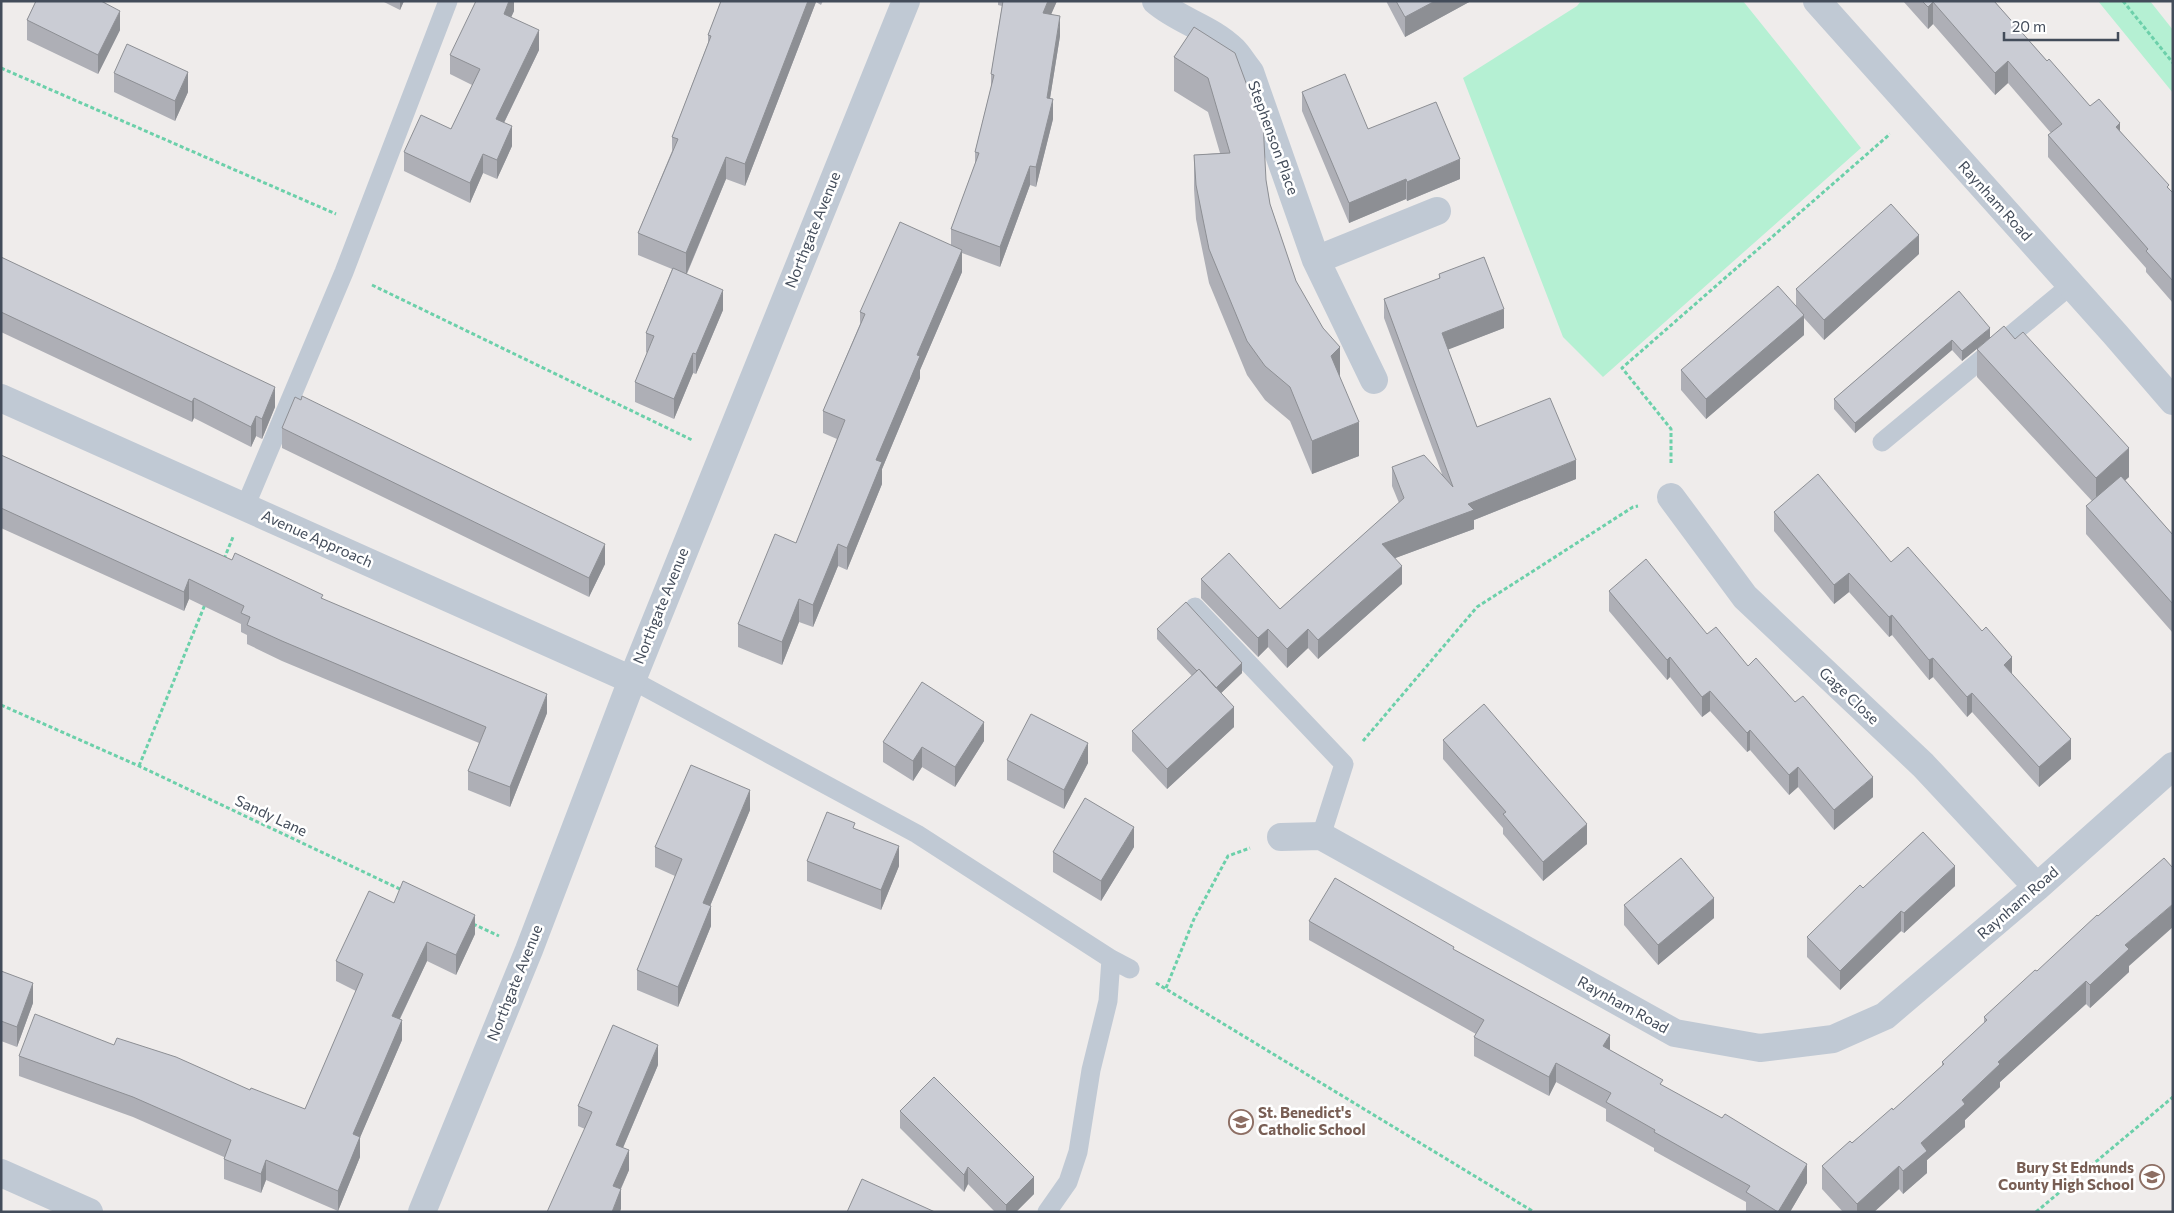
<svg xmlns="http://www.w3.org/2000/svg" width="2174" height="1213" font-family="Commissioner,sans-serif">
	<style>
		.green { fill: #b5f0d3 }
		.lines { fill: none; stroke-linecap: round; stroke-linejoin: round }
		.path { stroke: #6cd0aa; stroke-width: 3; stroke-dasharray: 4 2.5; stroke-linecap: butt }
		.service { stroke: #c0c9d4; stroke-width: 19 }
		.minor { stroke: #c0c9d4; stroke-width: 28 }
		.wall { fill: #aeafb6 }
		.shaded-wall { fill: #8d8f94 }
		.building { fill: #caccd4; stroke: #8d8f94 }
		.labels { text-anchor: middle; stroke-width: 5; stroke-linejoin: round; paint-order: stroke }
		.street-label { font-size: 15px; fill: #434c5a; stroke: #fff }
		.education-label { font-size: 15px; font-weight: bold; fill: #785e54; stroke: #fff; text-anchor: start }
	</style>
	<rect width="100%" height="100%" fill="#efeceb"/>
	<path class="green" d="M1581,1h162l118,147 -258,229 -40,-40 -100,-259 114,-72z
		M2098,1h52l23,29v63z"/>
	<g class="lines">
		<path class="path" d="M2123,1l50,62
			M1,68l335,146
			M372,285l320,155
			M1671,463v-34l-49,-61 268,-234
			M224,559l9,-22
			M1,705l138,61 263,124
			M1363,741l114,-134 156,-100 5,-1
			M139,766l67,-164
			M473,924l26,12
			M1156,983l378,229
			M1166,988l28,-69 34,-63 22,-8
			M2036,1212l137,-115"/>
		<path class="service" d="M1882,442l189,-157
			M245,507l99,-235 104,-271
			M1195,607l149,157 -23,72
			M632,680l285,154 194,125 19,10
			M1047,1212l21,-30 10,-30 13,-82 17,-69 3,-42"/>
		<path class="minor" d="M1156,1c23,20 55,27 77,49 6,6 11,15 17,22l66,188 58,120
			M1817,1l298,333 58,67
			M1316,260l121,-49
			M1,398l631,282
			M1671,497l74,100 178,168 114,122
			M1281,837l40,-1 354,197 85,15 73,-9 52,-23 152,-129 136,-121
			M1,1173l88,39
			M422,1212l107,-262 103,-270 274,-679"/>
	</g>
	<path class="wall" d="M36,1h70l-1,2 15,27 -22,44 -71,-34v-20z
		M382,1h22l-4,9z
		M514,1v10l-3,6 28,33 -35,73 8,23 -15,33 -14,-6 -13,30 -66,-32v-19l47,-23 21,-44 -22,-11v-19z
		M721,1h102l-2,4 -5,-3 -71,184 -19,-7 -39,95 36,36 -27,64 -3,-1 -19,46 -39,-17v-20l12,-29 -1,-1v-19l26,-64 -34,-14v-22l34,-82v-14l36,-94v-8z
		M998,1h59l-6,13 9,22 -10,62 3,21 -17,68 -6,-2 -30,82 -38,-14v19l-42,98v8l-38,91v15l-35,86 -9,-4 -25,61 -14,-5 -17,43 -44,-18v-23l58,-81 41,-104 -14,-6v-22l37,-87v-12l91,-67v-16l24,-65v-12l16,-65v-13l11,-68 -4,-1z
		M1386,1h85l-66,36z
		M1903,1h91l53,60 43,45 30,25 53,62v110l-27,-31v-4l-98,-111v-22l3,-2 -43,-50 -13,12 -62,-71 -5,5z
		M1194,27l72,153 4,24 26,77 44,97 19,78 -47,18 -22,-53 -25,-21 -18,-25 -38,-92 -13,-64 -2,-30v-34l26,-2 -12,-41 -34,-21v-34z
		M114,73l74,19 -13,29 -61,-29z
		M1302,92l66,37 92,50 -53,22 -1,-2 -57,24 -47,-112z
		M1919,254l-95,86 -20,-22v17l-98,84 -25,-29v-20l115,-64v-17z
		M1,257l274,150 -13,32 -6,-3 -5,11 -57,-29 -2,4 -191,-90z
		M1439,274l65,54 -56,21 29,78 99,52 -102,41v9l-79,29 7,26 -84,75 -10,-11 -21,20 -19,-21 -10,10 -57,-59v-19l79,30 119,-106 -7,-17v-19l50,7 -58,-156v-19l55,-20z
		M1959,291l31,47 -28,23 -10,-11 -97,83 -21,-24v-10z
		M1977,349l152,128 -4,3 48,55v98l-87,-99v-28l6,-5 -115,-124z
		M282,428l323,136 -16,33 -307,-149z
		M1,455l231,105 91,39 224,114 -37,94 -42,-17v-19l11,-28 -197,-82 -35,-17v-9l-6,-3v-8l-52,-25 -5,12 -183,-83z
		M1774,512l117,50 121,112 59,85 -32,28 -67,-75 -5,5 -34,-40 -4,3 -37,-45 -3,2 -40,-45 -15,12 -60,-73z
		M1609,591l98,43 41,32 125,131 -39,33 -36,-43 -9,8 -39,-45 -3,2 -37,-41 -8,6 -32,-40 -3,3 -58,-69z
		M1157,629l85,44 -21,20 13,34 -67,62 -35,-38v-20l60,-55 -35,-37z
		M1443,740l144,104 -44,37 -40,-47v-6l-60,-69z
		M984,741l-29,46 -33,-20 -9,14 -30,-19v-20z
		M1007,760l81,3 -24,46 -57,-29z
		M750,810l-40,96 1,20 -33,81 -41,-17v-20l38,-94 -20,-9v-20z
		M855,829l44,37 -18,44 -74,-29v-20z
		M1134,847l-33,54 -48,-29v-20z
		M1955,886l-51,47 -3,-2 -61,59 -33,-33v-20l56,-49z
		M394,903l81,31 -19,41 -29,-14 -27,58 2,21 -42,97v20l-22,54 -72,-31 -5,13 -37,-14v-22l-91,-40 -114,-41v-20l95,-11 191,64 51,-118 -20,-10v-20z
		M1624,905l90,13 -56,47 -34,-40z
		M1309,921l145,29 156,100 197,133 -17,29h-43l-1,-1v-9l-92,-51v-3l-48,-27v-12l-50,-27 -7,14 -75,-40v-19l2,-3 -167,-94z
		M2129,966v6l-39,36 -4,-4 -86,78v5l-35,33v7l-38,33v13l-24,21 -4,-5 -25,23h-31l-21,-23v-23l71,-56 49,-44v-4l42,-39v-6l53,-46z
		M1,971l32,32 -16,44 -16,-6z
		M658,1065l-35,83 6,22 -8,19v20l-36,-80 -7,-3v-20z
		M900,1111l134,83 -18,18h-21l-27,-28 -4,8 -64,-64z"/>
	<path class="shaded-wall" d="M400,1h4l-4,9z
		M509,1h5v10l-10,22v-19z
		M808,1h8v1l-71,184v-22z
		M1048,1h9l-14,32v-20z
		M1435,1h36l-66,36v-20z
		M1933,2v22l-5,5v-22z
		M120,11v19l-22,44v-19z
		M1060,16v20l-13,81v-19z
		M539,30v20l-43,89v-20z
		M2008,61v22l-13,12v-22z
		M188,72v20l-13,29v-20z
		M1053,99v20l-17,68v-20z
		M2120,123v22l-4,-18z
		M512,126v20l-15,33v-19z
		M483,154v19l-13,30v-20z
		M726,157v22l-40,96v-22z
		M1460,159v20l-53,22v-19z
		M1030,166v19l-30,82v-20z
		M1406,179v20l-57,24v-20z
		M1919,235v19l-95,86v-20z
		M962,250v22l-42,98v8l-38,91v15l-35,86v-22l29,-88 41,-105z
		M723,290v20l-27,64v-20z
		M1504,309v19l-62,24v-19z
		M1804,315v20l-98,84v-20z
		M1990,328v10l-28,23v-10z
		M1952,340v10l-97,83v-10z
		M1340,347v34l-9,-25z
		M693,353v20l-19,46v-20z
		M275,387v20l-13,32v-20z
		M194,398v20l-2,4v-20z
		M256,416v20l-5,11v-20z
		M1359,422v34l-47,18v-33z
		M2129,448v29l-33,30v-29z
		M1576,460v19l-102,41v9l-92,34v-19l86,-40z
		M605,544v20l-16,33v-19z
		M838,544v22l-25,61v-22z
		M1402,566v18l-84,75v-19z
		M1849,573v19l-15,12v-19z
		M189,579v20l-5,12v-19z
		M799,599v23l-17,43v-23z
		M1892,615v20l-3,2v-20z
		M1268,629v18l-10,10v-19z
		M1308,629v19l-21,20v-19z
		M1670,657v20l-3,3v-20z
		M2012,657v20l-8,-12z
		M1933,658v19l-4,3v-20z
		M1242,663v10l-27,26v-10z
		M1710,691v20l-8,6v-20z
		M1972,693v19l-5,5v-20z
		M547,694v19l-37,94v-20z
		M1234,707v20l-67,62v-20z
		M984,722v19l-29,46v-20z
		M1750,730v20l-3,2v-19z
		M2071,739v20l-32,28v-20z
		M1088,743v20l-24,46v-19z
		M922,747v20l-9,14v-20z
		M1798,767v20l-9,8v-20z
		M1873,777v20l-39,33v-20z
		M750,790v20l-47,113v-20z
		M1587,824v20l-44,37v-19z
		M1134,827v20l-33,54v-20z
		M899,846v20l-18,44v-20z
		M1955,866v20l-51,47v-20z
		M1714,898v20l-56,47v-20z
		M2173,904v23l-44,39v6l-39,36v-23l35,-40z
		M711,906v20l-33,81v-20z
		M1901,911v20l-61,59v-19z
		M475,915v19l-19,41v-20z
		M427,942v19l-35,74v-19z
		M2086,981v23l-86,78v5l-35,33v7l-38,33v13l-24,21v-23l18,-28 77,-81z
		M33,983v20l-16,44v-20z
		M402,1020v20l-49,114v-20z
		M1610,1035v19l-7,-8z
		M658,1045v20l-42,99v-19z
		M1556,1063v19l-7,14v-19z
		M360,1137v20l-22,54v-20z
		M629,1150v20l-16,36v-20z
		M266,1160v20l-5,13v-19z
		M1807,1164v19l-17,29h-12z
		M1899,1166v23l-25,23h-17v-8z
		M968,1167v17l-4,8v-17z
		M1034,1177v17l-18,18h-10v-7z
		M621,1189v20l-1,3h-8z"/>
	<path class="building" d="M36,1h65l19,10 -22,44 -71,-35z
		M476,1h33l-5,13 35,16 -43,89 16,7 -15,34 -14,-6 -13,29 -66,-31 17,-37 30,14 29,-60 -30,-14z
		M721,1h87l-63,163 -19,-7 -40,96 -48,-20 40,-94 -6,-2 39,-101 -3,-1z
		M1003,1h45l-5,12 17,3 -13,82 6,1 -17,68 -6,-1 -30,81 -49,-18 28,-76 -4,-1 19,-77 -3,-1z
		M1396,1h39l-30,16z
		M1922,1h72l53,60 2,-2 41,47 9,-7 21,24 -4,4 53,58 -2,2 6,6v88l-27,-30 2,-2 -100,-114 14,-11 -54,-63 -13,12 -62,-71 -5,5z
		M1194,27l41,26 17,46 2,-2 9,25 3,58 4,24 26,77 27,47 17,19 -9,9 28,66 -47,19 -22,-54 -25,-21 -18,-25 -38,-92 -13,-64 -2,-30 36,-2 -22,-75 -34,-21z
		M127,44l61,28 -13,29 -61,-28z
		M1345,74l23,55 68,-27 24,57 -53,23 -1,-3 -57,24 -47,-111z
		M1891,204l28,31 -95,85 -28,-31z
		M900,222l62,28 -45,105 3,1 -44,104 6,2 -35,86 -9,-4 -25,61 -14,-6 -17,43 -44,-18 37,-90 21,9 49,-123 -22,-9 42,-97 -5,-2z
		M1,257l274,130 -13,32 -6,-3 -5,11 -57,-29 -2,4 -191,-90z
		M1484,257l20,52 -62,24 35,94 73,-29 26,62 -108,44 6,6 -92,34 20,22 -84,74 -10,-11 -21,20 -19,-20 -10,9 -57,-59 28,-26 51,56 124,-111 -12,-31 32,-12 29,32 -69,-188 56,-21 -1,-4z
		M673,268l50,22 -27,64 -3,-1 -19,46 -39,-17 19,-46 -8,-3z
		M1778,286l26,29 -98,84 -25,-29z
		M1959,291l31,37 -28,23 -10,-11 -97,83 -21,-24z
		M2004,326l11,13 8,-7 106,116 -33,30 -119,-129z
		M302,396l303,148 -16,34 -307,-150 13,-31 6,3z
		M1,455l231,105 3,-7 88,42 -2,3 226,96 -37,93 -42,-16 18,-44 -204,-86 -35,-16 3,-8 -9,-4 3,-7 -55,-27 -5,13 -183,-84z
		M1818,474l73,88 17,-15 74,84 4,-4 26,30 -8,8 67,74 -32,28 -67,-74 -5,4 -34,-39 -4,2 -37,-45 -3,2 -40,-44 -15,12 -60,-73z
		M2121,476l52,59v69l-87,-98z
		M1646,559l61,75 9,-7 32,39 8,-8 39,44 8,-6 70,81 -39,33 -36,-43 -9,8 -39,-45 -3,3 -37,-42 -8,6 -32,-40 -3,3 -58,-69z
		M1186,602l56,61 -26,25 -17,-19 -2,2 -40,-42z
		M1199,669l35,38 -67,62 -35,-38z
		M922,682l62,40 -29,45 -33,-20 -9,14 -30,-19z
		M1484,704l103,120 -44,38 -40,-48 3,-2 -63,-72z
		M1031,714l57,29 -24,47 -57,-30z
		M691,765l59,25 -47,113 8,3 -33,81 -41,-17 45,-111 -27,-12z
		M1085,798l49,29 -33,54 -48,-29z
		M827,812l28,11 -2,5 46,18 -18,44 -74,-29z
		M1923,832l32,34 -51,47 -3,-2 -61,60 -33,-34 53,-52 3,3z
		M1681,858l33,40 -56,47 -34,-40z
		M2164,858l8,9 1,-1v38l-48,41 4,4 -39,36 -4,-4 -88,81 2,2 -38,36 3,4 -44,39 6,8 -24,20 -4,-5 -42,38 -35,-38 28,-25 2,2 40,-35 1,2 51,-46 -2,-2 45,-42 -3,-3 51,-47 2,1 60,-56 1,1z
		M1335,878l119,69 -1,2 157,86 -7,11 60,34 -3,4 62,34 3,-4 82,50 -29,48 -32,-20 4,-6 -96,-54 1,-2 -49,-28 5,-9 -55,-30 -7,14 -75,-40 10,-17 -175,-99z
		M403,881l72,34 -19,40 -29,-13 -35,74 10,4 -49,114 7,3 -22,54 -72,-31 -5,14 -37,-15 7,-19 -98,-43 -114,-41 16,-42 79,31 3,-7 59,19 74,33 1,-2 54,21 58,-135 -27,-13 33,-70 25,12z
		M1,971l32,12 -16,44 -16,-6z
		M613,1025l45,20 -42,100 13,5 -16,36 8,3 -9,23h-65l45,-100 -14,-6z
		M934,1077l100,100 -28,28 -38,-38 -4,8 -64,-64z
		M862,1179l73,33h-88z"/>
	<defs>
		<symbol id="school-ring" viewBox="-11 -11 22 22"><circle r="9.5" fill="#fff" stroke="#8d6e63" stroke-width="1.5"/><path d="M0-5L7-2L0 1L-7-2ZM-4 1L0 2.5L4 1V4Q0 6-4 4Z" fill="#8d6e63"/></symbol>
	</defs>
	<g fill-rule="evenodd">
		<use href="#school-ring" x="1227" y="1108" width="28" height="28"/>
		<use href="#school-ring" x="2138" y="1163" width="28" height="28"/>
	</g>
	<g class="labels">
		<g class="street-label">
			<text transform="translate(1273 138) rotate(70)" y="5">Stephenson Place</text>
			<text transform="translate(1995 201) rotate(48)" y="5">Raynham Road</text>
			<text transform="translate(813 230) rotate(-68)" y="5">Northgate Avenue</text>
			<text transform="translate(317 539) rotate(24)" y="5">Avenue Approach</text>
			<text transform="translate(661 606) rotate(-68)" y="5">Northgate Avenue</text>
			<text transform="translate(1849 696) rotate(43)" y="5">Gage Close</text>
			<text transform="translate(271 816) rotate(25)" y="5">Sandy Lane</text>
			<text transform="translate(2018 903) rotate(-41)" y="5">Raynham Road</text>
			<text transform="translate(515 983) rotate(-68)" y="5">Northgate Avenue</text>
			<text transform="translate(1623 1005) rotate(29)" y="5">Raynham Road</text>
		</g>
		<g class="education-label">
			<text x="1258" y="1118">St. Benedict's<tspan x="1258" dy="17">Catholic School</tspan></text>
			<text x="2134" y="1173" text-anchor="end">Bury St Edmunds<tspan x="2134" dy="17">County High School</tspan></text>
		</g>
	</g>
	<rect width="2174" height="1213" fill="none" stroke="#434c5a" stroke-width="5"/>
	<path d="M2004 32v8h114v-8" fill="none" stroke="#434c5a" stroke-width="2.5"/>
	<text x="2012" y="32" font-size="15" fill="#434c5a" stroke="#ffffff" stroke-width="4" paint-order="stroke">20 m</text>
</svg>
